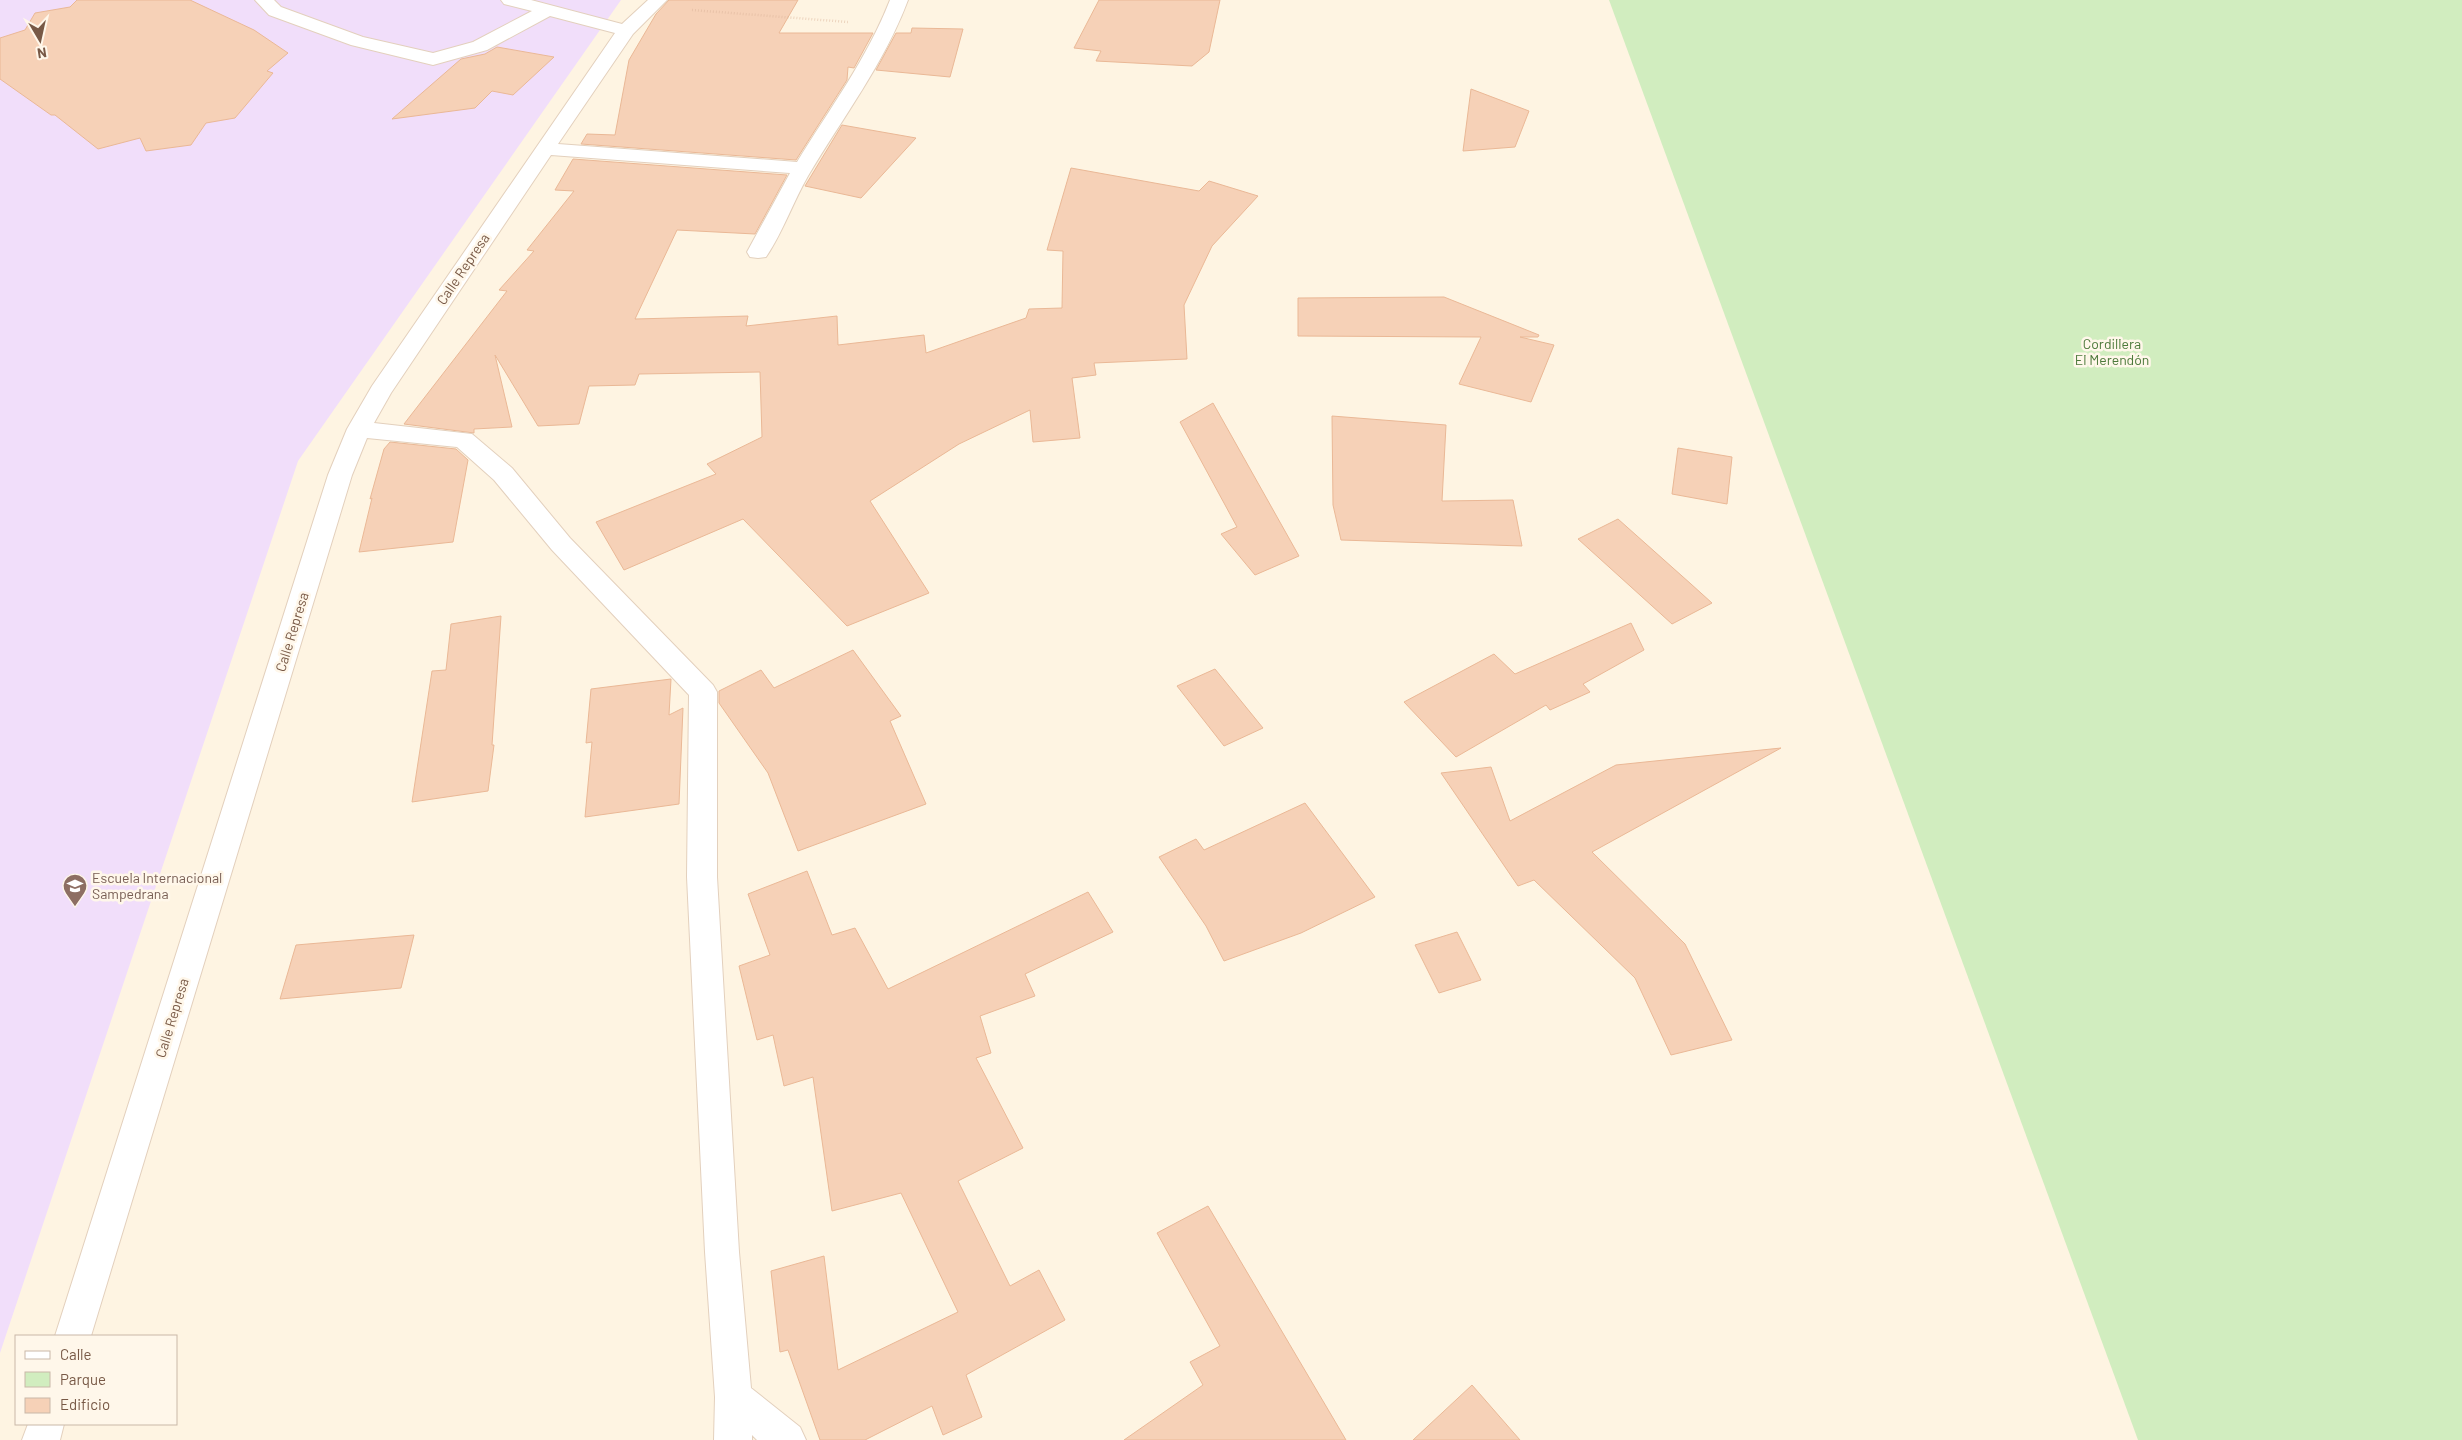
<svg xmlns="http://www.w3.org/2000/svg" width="2462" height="1440" font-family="Barlow,sans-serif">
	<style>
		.education { fill: #f1defa }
		.green { fill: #d1edbf }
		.building { fill: #f6d1b7; stroke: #eab896 }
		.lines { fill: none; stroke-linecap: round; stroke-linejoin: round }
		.minor-casing { stroke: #e3d0bd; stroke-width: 2 }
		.path { stroke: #dbb49a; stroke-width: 2.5; stroke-dasharray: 0.5 2.5; stroke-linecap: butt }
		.minor { fill: #fff; fill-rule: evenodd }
		.labels { text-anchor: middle; stroke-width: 5; stroke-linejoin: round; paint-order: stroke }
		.street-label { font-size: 14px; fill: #785946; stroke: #fff7ea }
		.park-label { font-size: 14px; fill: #4c793a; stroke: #fff7ea }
		.education-label { font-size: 14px; fill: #785e54; stroke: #fff7ea; text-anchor: start }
	</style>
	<rect width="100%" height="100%" fill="#fef4e2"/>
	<path class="education" d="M0,0h621l-323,461 -298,892z"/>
	<path class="green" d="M1609,0h853v1440h-324z"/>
	<path class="building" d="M77,0h113l64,30 34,23 -21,18 6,2 -38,45 -29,5 -15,22 -45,6 -6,-13 -42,11 -43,-34h-4l-51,-36v-41l25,-8 10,-17 35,-6z
		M669,0h129l-19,33h94l-19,35 -6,-1 -1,13 -51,80 -215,-16 6,-10 28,1 14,-75 27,-46z
		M1099,0h121l-11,52 -17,14 -96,-5 5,-10 -27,-3z
		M912,28l51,1 -13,48 -74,-7 20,-37h15z
		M497,47l57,10 -41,38 -21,-4 -17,17 -83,11 69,-60 24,-5z
		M1471,89l58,22 -14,36 -52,4z
		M842,125l74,13 -55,60 -56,-12z
		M573,159l214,16 -32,59 -78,-4 -42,89 113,-3 -2,10 91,-10 1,29 86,-10 2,18 100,-35 3,-9 33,-1 1,-57 -16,-1 24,-82 128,23 10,-10 49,15 -46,50 -28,59 3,54 -93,4 2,12 -24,3 8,60 -47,4 -3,-32 -71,34 -89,57 59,92 -82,33 -104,-107 -119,51 -28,-48 120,-48 -9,-10 55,-27 -2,-65 -121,2 -4,11 -46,1 -10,38 -41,2 -43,-71 17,72 -38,2v4l-70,-9 103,-133 -8,-1 35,-39 -7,-1 47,-59 -19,-1z
		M1444,297l95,38 -1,2h-18l34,8 -23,57 -72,-18 22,-47 -183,-1v-38z
		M1213,403l86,153 -44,19 -34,-41 16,-7 -57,-105z
		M1332,416l114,9 -4,76 71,-1 9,46 -181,-6 -8,-35z
		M390,442l66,7 12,11 -15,82 -94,10 13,-54 -2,1 14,-50z
		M1678,448l54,9 -5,47 -55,-10z
		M1618,519l73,65 21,19 -40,21 -94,-85z
		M501,616l-9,129h2l-6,46 -76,11 20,-131 14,-1 5,-46z
		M1631,623l13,27 -61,34 7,8 -40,18 -4,-5 -90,52 -52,-55 90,-48 21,20z
		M853,650l48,66 -11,5 36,83 -128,47 -30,-78 -49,-70v-12l42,-21 13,18z
		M1215,669l48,59 -39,18 -47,-60z
		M671,679l-2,36 14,-7 -4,96 -94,13 7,-75 -6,1 5,-54z
		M1781,748l-189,104 93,92 47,96 -61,15 -36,-77 -101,-98 -16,6 -77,-113 50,-6 19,54 106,-56z
		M1305,803l70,94 -74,36 -77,28 -18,-35 -47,-69 37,-18 8,11z
		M807,871l25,64 23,-7 33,61 200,-97 25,40 -88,42 10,22 -55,20 11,37 -15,5 47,90 -65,33 52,105 29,-16 26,50 -99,55 16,42 -39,18 -11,-29 -67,34h-45l-32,-90 -8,2 -9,-81 53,-15 14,114 120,-58 -57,-119 -69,18 -19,-134 -29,9 -11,-51 -16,5 -18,-74 31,-11 -22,-61z
		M1457,932l24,48 -42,13 -24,-48z
		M414,935l-13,53 -121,11 16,-54z
		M1208,1206l138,234h-222l79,-55 -13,-23 30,-16 -63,-113z
		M1472,1385l48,55h-107z"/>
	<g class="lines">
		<defs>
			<path id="minor" d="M255,0h19l7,7 82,30 70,16 40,-11 59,-31 -28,-7 -3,-4h30l91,24 26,-24h19l-34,34 -75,110 239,18c33,-54 70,-103 93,-162h18c-24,64 -65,117 -100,176 -15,26 -25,56 -42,81l-8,1 -8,-1 -3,-5 43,-79 -239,-18 -160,238 -17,30 98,11 40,34 58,70 143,147 4,7v185l22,375 12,136 49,39 6,13h-49l-5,-5v5h-38l1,-43 -10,-145 -18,-375 2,-182 -137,-145 -58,-70 -37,-33 -90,-9 -15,37 -261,861h-36l273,-861 19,-46 25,-43 243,-353 -65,-17 -63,34 -54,15 -82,-20 -82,-30z
				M28,1424h36l-4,16h-38z"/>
		</defs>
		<use href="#minor" class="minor-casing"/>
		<path class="path" d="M692,10l156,12"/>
		<use href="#minor" class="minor"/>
	</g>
	<defs>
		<symbol id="school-pin" viewBox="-11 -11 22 30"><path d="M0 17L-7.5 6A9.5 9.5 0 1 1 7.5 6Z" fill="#8d6e63" stroke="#fff7ea"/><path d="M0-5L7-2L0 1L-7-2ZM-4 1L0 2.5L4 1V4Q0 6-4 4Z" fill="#fff"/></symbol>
	</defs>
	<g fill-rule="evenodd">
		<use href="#school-pin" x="61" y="872" width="28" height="38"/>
	</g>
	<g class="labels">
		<g class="street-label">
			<text transform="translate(463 269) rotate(-56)" y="5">Calle Represa</text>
			<text transform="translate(292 632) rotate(-73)" y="5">Calle Represa</text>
			<text transform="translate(172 1018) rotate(-73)" y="5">Calle Represa</text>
		</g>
		<g class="park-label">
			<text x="2112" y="349">Cordillera<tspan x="2112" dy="16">El Merendón</tspan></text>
		</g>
		<g class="education-label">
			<text x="92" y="883">Escuela Internacional<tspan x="92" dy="16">Sampedrana</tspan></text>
		</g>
	</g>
	<rect x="15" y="1335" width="162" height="90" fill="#fff7ea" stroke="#c9b8a8"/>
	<rect x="25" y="1351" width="25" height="8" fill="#ffffff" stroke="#c9b8a8"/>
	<text x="60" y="1360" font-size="15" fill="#785946">Calle</text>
	<rect x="25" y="1372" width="25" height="15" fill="#d1edbf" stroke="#c9b8a8"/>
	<text x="60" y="1385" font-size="15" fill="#785946">Parque</text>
	<rect x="25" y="1398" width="25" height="15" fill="#f6d1b7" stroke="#c9b8a8"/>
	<text x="60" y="1410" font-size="15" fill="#785946">Edificio</text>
	<g transform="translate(40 40) rotate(171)" stroke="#fff7ea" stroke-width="4" paint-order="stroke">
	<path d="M0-4L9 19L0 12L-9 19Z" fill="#785946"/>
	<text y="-8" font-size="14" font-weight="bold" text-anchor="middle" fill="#785946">N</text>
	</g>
</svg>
